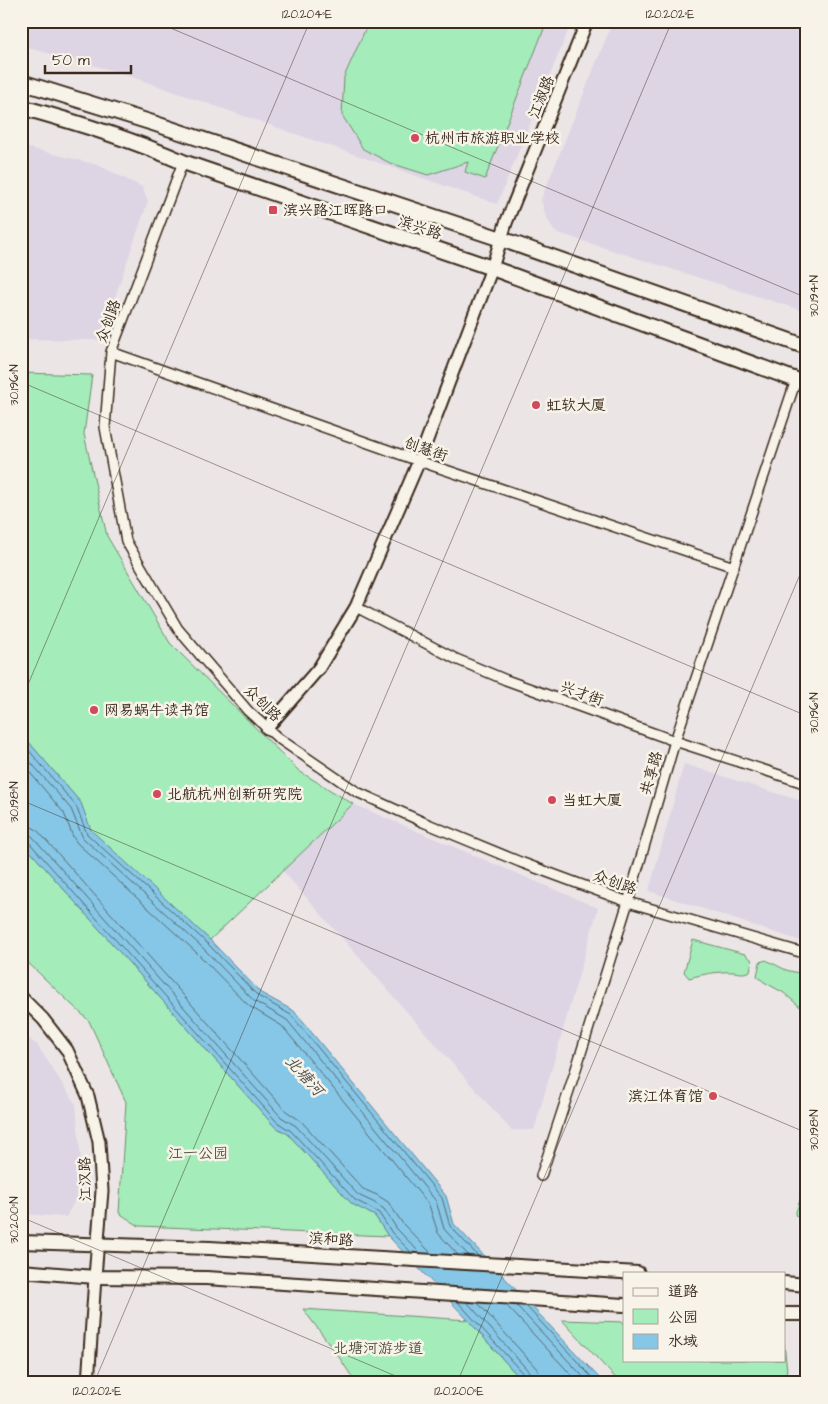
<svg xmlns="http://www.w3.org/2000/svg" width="828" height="1404" font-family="'Architects Daughter','LXGW WenKai TC',sans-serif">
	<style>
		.built { fill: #ddd4e4 }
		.green { fill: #a4ecba; stroke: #708b6c }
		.water { fill: #86c7e7; stroke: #688897 }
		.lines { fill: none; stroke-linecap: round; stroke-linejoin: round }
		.shore { stroke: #59696e; stroke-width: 1 }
		.minor-casing { stroke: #3b2a1e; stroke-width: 12 }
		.tertiary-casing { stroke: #3b2a1e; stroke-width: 15 }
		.secondary-casing { stroke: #3b2a1e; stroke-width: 16 }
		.primary-casing { stroke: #3b2a1e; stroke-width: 18 }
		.minor { stroke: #f7f3e8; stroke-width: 9 }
		.tertiary { stroke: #f7f3e8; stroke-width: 11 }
		.secondary { stroke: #f7f3e8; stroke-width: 12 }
		.primary { stroke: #f7f3e8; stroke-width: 14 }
		.ticks { fill: none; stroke: #3b2a1e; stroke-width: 1; stroke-opacity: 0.45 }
		.poi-dot { fill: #d1495b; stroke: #f7f3e8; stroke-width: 2 }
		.labels { text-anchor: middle; stroke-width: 5; stroke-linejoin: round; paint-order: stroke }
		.street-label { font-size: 15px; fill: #3b2a1e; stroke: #f7f3e8 }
		.poi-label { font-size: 15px; fill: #3b2a1e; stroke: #f7f3e8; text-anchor: start }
		.park-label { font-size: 15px; fill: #50513d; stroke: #f7f3e8 }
		.water-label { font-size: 16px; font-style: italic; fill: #4e5150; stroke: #f7f3e8 }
		.neatline { fill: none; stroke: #3b2a1e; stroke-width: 2 }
		.ticks-label { font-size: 12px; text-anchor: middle; fill: #3b2a1e }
	</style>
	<rect width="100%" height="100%" fill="#ebe5e6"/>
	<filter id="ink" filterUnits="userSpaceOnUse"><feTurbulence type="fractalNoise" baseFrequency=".02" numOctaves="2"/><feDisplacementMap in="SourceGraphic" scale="10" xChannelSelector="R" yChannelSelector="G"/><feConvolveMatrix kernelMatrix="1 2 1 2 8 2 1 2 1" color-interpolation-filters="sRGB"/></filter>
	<g filter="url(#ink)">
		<path class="built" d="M21,21h551l-75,183 -382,-133 -94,-25z
			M613,21h194v291l-252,-80 -9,-15 -5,-17z
			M21,146l77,19 44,22 6,14 -48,139 -79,-1z
			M21,551l269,312 63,-59 245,104 -64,222h-23l-228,-259z
			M684,764l123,39v140l-158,-52z
			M21,1033l16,12 39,60 7,80 -17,32 -45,-3z"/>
		<path class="green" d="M369,21h178l-62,158 -20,-7 3,-10 -40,13 -38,-12 -27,-14 -21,-34 2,-38z
			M21,373l71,2 -8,59 23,102 63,107 129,128 54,33 -143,136 -120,-110 -9,-27 -60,-70z
			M21,841l253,285 14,8 64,70 23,12 13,20 -249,-10 -20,-13 7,-111 -37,-81 -68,-65z
			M693,940l52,14 7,6 -2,11c-5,3 -10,2 -16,1 -15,-1 -30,2 -45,6l-5,-6z
			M766,960l20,10 21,5v38l-23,-20 -20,-11 -7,-6 3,-14z
			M807,1179v40l-12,-4z
			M303,1309l165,11 56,63h-168l-19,-29z
			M562,1320l62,2v38h160v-16l3,26 -5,13h-162z"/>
		<path class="water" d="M21,733l60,70 10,27 119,110 51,53 33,18 152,185 8,28 150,159h-80l-56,-63 -80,-84 -13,-20 -23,-12 -64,-70 -14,-8 -253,-285z"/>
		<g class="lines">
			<path class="shore" d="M21,741l55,65 11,28 120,109 51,53 33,19 151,183 8,28 28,30
				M21,751l50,58 12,29 120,110 51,53 33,19 149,181 8,28 25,27
				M21,762l43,51 9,24 4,6 120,110 52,53 33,20 147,179 9,28 20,22
				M21,824l9,2 7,4 249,281 15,10 62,68 14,6 11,7 15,22 28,29
				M21,832l6,1 5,3 249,281 15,9 62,69 15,7 11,7 13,20 23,24
				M21,838l6,2 250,282 14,9 64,69 14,7 10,6 13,20 19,19
				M458,1302l68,75 1,6
				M467,1302l64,72 2,9
				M478,1303l59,66 3,7 1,7
				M506,1305l73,78
				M517,1306l72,77
				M526,1306l71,77"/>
			<defs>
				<path id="minor" d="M183,162l-72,190 -6,75 21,114 52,88 70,82 30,27 79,54 66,30 97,40 108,40 179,52
					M111,352l308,109 315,106
					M356,607l100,52 50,21 169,61 132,43
					M541,1176l35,-107 52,-167 47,-161 121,-361"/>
				<path id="tertiary" d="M267,728l52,-60 37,-61 63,-146 73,-193 14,-45 81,-202
					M21,997l22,22 24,31 21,46 11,46 3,49 -7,86 -7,106"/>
				<path id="secondary" d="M21,1242l189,6 428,25
					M21,1271l74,6 111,1 418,27
					M784,1283l23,2
					M784,1314h23"/>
				<path id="primary" d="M21,82l135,42 345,115 306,108
					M21,107c55,15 110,32 162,55l309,106 315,116"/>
			</defs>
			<use href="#minor" class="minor-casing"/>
			<use href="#tertiary" class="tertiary-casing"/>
			<use href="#secondary" class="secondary-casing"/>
			<use href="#primary" class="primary-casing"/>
			<use href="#minor" class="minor"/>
			<use href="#tertiary" class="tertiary"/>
			<use href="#secondary" class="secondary"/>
			<use href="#primary" class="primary"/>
		</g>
	</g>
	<path class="ticks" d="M154,21l653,277M21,382l786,334M21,701l289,-680M21,800l786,333M21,1217l391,166M94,1383l578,-1362M457,1383l350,-825"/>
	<g class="poi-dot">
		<circle cx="415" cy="138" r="5"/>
		<rect x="268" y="205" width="10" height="10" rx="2.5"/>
		<circle cx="536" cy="405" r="5"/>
		<circle cx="94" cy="710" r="5"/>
		<circle cx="157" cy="794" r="5"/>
		<circle cx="552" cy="800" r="5"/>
		<circle cx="713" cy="1096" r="5"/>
	</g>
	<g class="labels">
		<g class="street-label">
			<text transform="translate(541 97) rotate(-68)" y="5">江淑路</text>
			<text transform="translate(420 227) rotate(19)" y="5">滨兴路</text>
			<text transform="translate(108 321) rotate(-70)" y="5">众创路</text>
			<text transform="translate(426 449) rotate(19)" y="5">创慧街</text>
			<text transform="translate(582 693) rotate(20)" y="5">兴才街</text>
			<text transform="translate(263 703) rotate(45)" y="5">众创路</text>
			<text transform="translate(651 773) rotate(-74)" y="5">共享路</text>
			<text transform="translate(615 882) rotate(20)" y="5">众创路</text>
			<text transform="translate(85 1179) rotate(-91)" y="5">江汉路</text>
			<text transform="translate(331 1239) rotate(3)" y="5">滨和路</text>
		</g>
		<g class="poi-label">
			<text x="425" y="143">杭州市旅游职业学校</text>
			<text x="283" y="215">滨兴路江晖路口</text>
			<text x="546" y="410">虹软大厦</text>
			<text x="104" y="715">网易蜗牛读书馆</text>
			<text x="167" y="799">北航杭州创新研究院</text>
			<text x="562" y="805">当虹大厦</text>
			<text x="703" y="1101" text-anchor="end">滨江体育馆</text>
		</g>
		<g class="park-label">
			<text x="198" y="1158">江一公园</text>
			<text x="378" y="1353">北塘河游步道</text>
		</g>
		<g class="water-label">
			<text transform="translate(305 1075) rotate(48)" y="6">北塘河</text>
		</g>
	</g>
	<rect width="828" height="1404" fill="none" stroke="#f7f3e8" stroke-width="55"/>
	<rect x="623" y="1272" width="162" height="90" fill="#f7f3e8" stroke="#aca397"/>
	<rect x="633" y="1288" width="25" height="8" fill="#f7f3e8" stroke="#aca397"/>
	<text x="668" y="1296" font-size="15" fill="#3b2a1e">道路</text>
	<rect x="633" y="1309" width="25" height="15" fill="#a4ecba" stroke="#aca397"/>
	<text x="668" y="1322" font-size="15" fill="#3b2a1e">公园</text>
	<rect x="633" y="1334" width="25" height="15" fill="#86c7e7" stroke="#aca397"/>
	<text x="668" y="1346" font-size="15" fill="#3b2a1e">水域</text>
	<path d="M45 65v8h86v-8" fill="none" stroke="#3b2a1e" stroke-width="2.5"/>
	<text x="52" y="65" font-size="15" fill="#3b2a1e" stroke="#f7f3e8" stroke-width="4" paint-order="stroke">50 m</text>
	<rect x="28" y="28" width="772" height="1348" class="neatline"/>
	<g class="ticks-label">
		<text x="307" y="18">120.204°E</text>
		<text x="670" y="18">120.202°E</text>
		<text transform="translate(814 296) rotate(-90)" y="4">30.194°N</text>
		<text transform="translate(14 385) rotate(-90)" y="4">30.196°N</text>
		<text transform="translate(814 713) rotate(-90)" y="4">30.196°N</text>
		<text transform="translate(14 802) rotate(-90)" y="4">30.198°N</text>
		<text transform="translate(814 1130) rotate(-90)" y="4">30.198°N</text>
		<text transform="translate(14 1220) rotate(-90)" y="4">30.200°N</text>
		<text x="97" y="1395">120.202°E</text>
		<text x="459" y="1395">120.200°E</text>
	</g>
</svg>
